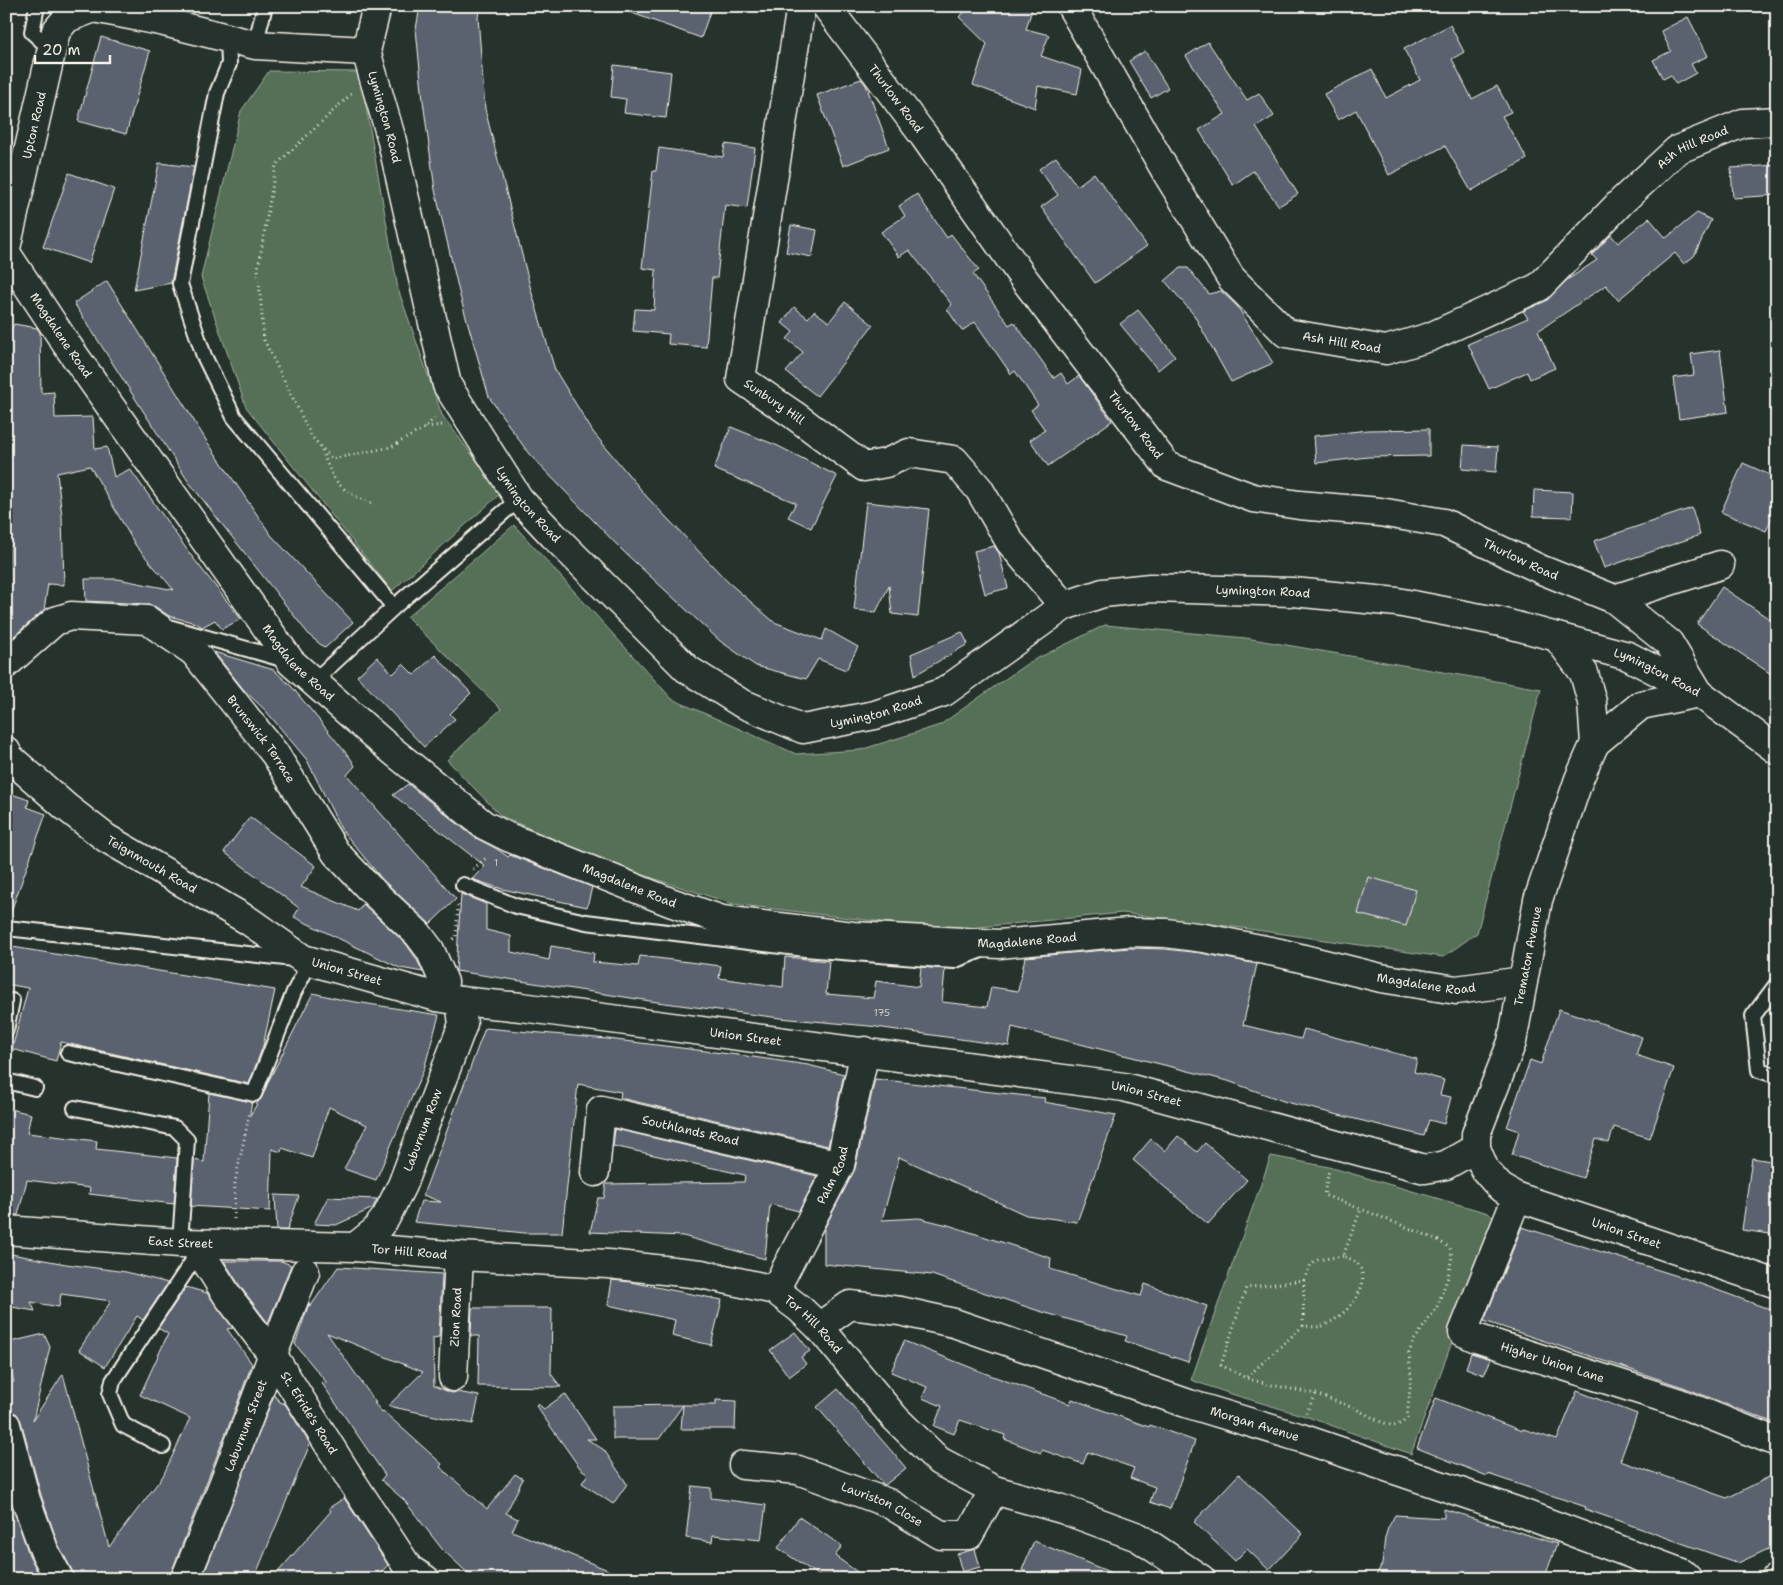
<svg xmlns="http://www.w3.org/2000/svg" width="1783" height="1585" font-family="'Shantell Sans',sans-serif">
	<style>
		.green { fill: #557057; stroke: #a4b0a0 }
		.building { fill: #5a626f; stroke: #f4f1e8 }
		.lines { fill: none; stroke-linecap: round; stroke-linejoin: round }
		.service-casing { stroke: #f4f1e8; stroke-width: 18 }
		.minor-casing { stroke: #f4f1e8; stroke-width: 31 }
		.tertiary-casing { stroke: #f4f1e8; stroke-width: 31 }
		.path { stroke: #f4f1e8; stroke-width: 3; stroke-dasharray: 1 4; stroke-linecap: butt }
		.service { stroke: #26332d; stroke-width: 14 }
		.minor { stroke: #26332d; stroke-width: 28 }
		.tertiary { stroke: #26332d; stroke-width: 28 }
		.labels { text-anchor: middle; stroke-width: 5; stroke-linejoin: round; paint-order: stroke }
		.number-label { font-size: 10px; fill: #cecdca }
		.street-label { font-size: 12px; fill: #f4f1e8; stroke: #26332d }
	</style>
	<rect width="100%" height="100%" fill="#26332d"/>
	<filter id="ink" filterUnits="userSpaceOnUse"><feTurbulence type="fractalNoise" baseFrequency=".02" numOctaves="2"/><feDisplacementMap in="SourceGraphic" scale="10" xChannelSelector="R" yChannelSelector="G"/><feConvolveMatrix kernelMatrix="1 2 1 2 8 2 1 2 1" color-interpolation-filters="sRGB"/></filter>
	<g filter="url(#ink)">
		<path class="green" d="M269,71l91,1 38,217 44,126 59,78 -109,98 -146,-184 -45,-130 40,-166z
			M514,525l158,174 124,55 64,-4 80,-25 88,-62 77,-38 141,13 295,51 -64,244 -34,24 -201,-29 -120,-15 -173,17 -216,-26 -118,-38 -114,-50 -54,-56 54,-51 -94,-92z
			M1271,1156l58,11 159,46 9,8 -13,43 -32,78 -41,112 -106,-38 -77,-23 -37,-13z"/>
		<path class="building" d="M420,6h60l-2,11 7,92 46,181 24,80 38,62 54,65 81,85 46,40 48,18 4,-11 32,18 -12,23 -28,-11 -12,20 -50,-13 -36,-25 -97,-90 -94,-97 -40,-57 -29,-101 -25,-106 -12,-89 -7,-72z
			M622,6h90l-11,32 -80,-29z
			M971,6h62l-7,23 23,6 -8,21 41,14 -5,24 -39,-8 -3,22 -62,-23 14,-41 -28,-27z
			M1688,17l20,39 -17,8 5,9 -20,11 -5,-9 -8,4 -10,-19 18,-9 -10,-20z
			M1450,25l14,27 -12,7 20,40 25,-13 14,26 -9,4 25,43 -56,32 -26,-45 -56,29 -33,-65 -18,10 -14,-26 48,-25 14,29 34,-18 -16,-31z
			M101,37l49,14 -24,83 -48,-13z
			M1208,42l39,58 12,-7 15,23 -18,11 42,67 -19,12 -26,-35 -20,14 -34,-55 26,-16 -39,-58z
			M1145,51l23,37 -17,10 -22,-37z
			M614,65l57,7 -5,46 -42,-5 2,-14 -15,-2z
			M861,79l5,6 23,63 -46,18 -26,-71z
			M725,144l30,4 -8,60 -22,-3 -8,73h-5l-6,69 -38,-3 1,-10 -36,-3 2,-22 19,1 2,-40 -14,-2 11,-97h3l3,-23 64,9z
			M1056,157l21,29 17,-13 53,73 -52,37 -54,-76 17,-12 -19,-26z
			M159,163l35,4 -23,116 -37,7z
			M1777,165v30l-44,3 -2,-30z
			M69,173l45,16 -25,74 -46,-16z
			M917,194l30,44 4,-4 28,36 -6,4 36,51 5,-3 40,56 7,-5 7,11 11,-8 33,45 -64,45 -18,-26 15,-10 -14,-20 7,-5 -23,-34 -4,3 -36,-52 -13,9 -15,-22 5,-4 -43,-55 -10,7 -18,-25 24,-16 -6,-10z
			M1697,213l14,7 -17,36 -10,8 -9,-11 -57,47 -12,-15 -68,46 17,37 -25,11 -3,-7 -38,17 -21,-45 60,-26 -5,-7 23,-10 21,-21 30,-20 -5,-5 19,-20 7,8 31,-25 17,20z
			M791,225l26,5 -5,27 -26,-5z
			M1180,268h8l21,26 12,-3 16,15 36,57 -42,19 -37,-67 -29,-34z
			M107,281l99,159 65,95 82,87 -28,26 -15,-12 -122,-155 -114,-178z
			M845,302l28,23 -56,71 -31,-24 17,-20 -16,-13 6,-7 -11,-9 12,-16 14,11 6,-7 15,11z
			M1138,310l37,46 -17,14 -38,-46z
			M14,324l23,4 3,4 1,61 13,-1 1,26 38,-1 2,32 12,-2 7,30 16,-8 60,85 51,65 -19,10 -7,-9 -13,7 -6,-4 -27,-7 -13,-9 -8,-3 -62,-3 -1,-22h33l56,11 -38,-44 -46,-80 -33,7 5,44 2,68 -16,-1 -4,26 -38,33 4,-97 -4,-37v-165l1,-6z
			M1720,350l8,62 -49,7 -6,-41 21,-3 -3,-21z
			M731,427l47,19 59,30 -26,52 -23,-11 8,-14 -82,-34z
			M1429,429v27l-61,1 -52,6 -2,-27 54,-6z
			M1464,445l34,2 -2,25 -34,-3z
			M1743,463l34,15v29l-11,24 -45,-19z
			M1534,490l39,2 -1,25 -39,-1z
			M866,502l63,7 -11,108 -26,-3 -3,-28 -13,26 -22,-2z
			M1692,508l8,27 -96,33 -10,-27z
			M994,546l5,7 9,35 -23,6 -11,-43z
			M1722,587l55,37v54l-80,-54z
			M962,632l6,12 -53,31 -4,-21z
			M214,652l60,18 18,17 59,72 4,7 -8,9 109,124 -26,25 -48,-45 -41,-50 -34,-69 -41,-49 -22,-21z
			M435,655l36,38 -21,21 5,5 -31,28 -67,-71 20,-19 16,17 10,-10 11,11z
			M408,784l66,53 23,12 11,8 2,-2 82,32 -5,20 -85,-18 -30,-10 13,-13 -92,-71z
			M6,792l23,8 -2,7 19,7 -37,103 -3,-1z
			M250,817l66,49 -15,21 57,24 5,-7 43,40 10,14 7,14 -23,-4 -106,-51 5,-9 -75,-56z
			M1368,877l48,13 -10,36 -48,-12z
			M461,894l25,10v26l25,6v16l38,8 2,-14 43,7 -1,9 45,4 2,-10 81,10 -2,12 64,9 2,-30 44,4 -3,33 24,2 23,2 3,-17 43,6 2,-20 24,2 -3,33 45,5 4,-20 27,4 7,-34 105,-9 35,1 36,4 56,11 -14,61 58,14 3,-10 113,30 -3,13 30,8 -4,15 11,2 -7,27 -15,-4 -5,16 -138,-34 -58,-21 -216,-54 -3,19 -140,-20 -89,-8 -123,-16 -201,-31z
			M6,946l269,44 -12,56 -14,38 -188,-42 -5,19 -44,-12 16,-61 -22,-4z
			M313,993l30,7 96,15 -15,54 -48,111 -32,-11 23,-44 -38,-18 -17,51 -30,-10 -1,4 -9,-3 -2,62 -79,-5 3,-46 10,2 5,-69 43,9 -2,11 1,1 7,-12 4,-5 7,-17z
			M1559,1009l83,28 -6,18 38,13 -24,70 -36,-11 -5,16 -13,-4 -13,39 -71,-23 7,-24 -12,-4 23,-67 11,4z
			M485,1028l123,11 138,17 62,9 36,9 -16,72 -208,-48 1,-6 -43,-8 -16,149h-37l-111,-11 7,-21 20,1 -18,-7z
			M875,1079l170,19 -1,4 72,13 -39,107 -51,-7 -127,-58 -17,63 37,-2 29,7 103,33 -1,11 91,27 4,-12 62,22 -19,56 -63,-21 2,-5 -88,-25 -107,-36 -108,-11v-35l31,-60z
			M6,1108l25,6 -4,19 70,8 -1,8 81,9 -3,46 -85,-10 1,-6 -63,-8 -9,35h-12z
			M615,1129l202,47 -18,35 -29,-7 -5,55 -82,-23 -93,-4 8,-34h6l2,-14 138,-2 1,-7 -132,-29z
			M1178,1136l19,16 8,-9 42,37 -39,44 -75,-64 18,-21 14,12z
			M1752,1158l25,4v73l-35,-5z
			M275,1195l24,1 -12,34h-10z
			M328,1197l49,2 -4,9 -37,17 -22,-1z
			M1522,1227l165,52 90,33v112l-94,-37 -199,-66z
			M11,1254l55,10 60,8 42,11 -25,37 -6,-4 -32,51 -26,-17 32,-49 -50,-7 -2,13 -28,-5 4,9 -29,-5v-26z
			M224,1261h57l10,4 -23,58 -28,-37z
			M338,1267l104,7 -3,63 -6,1 1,48 18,7 5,-1 22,4 -6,28 -85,-18 35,-34 -96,-39 49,70h-2l8,9 1,-1 59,53 -2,3 47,42 28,-35 8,5 -17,34 12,6 -6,12 118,48h-156l-32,-30 -38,-49 -23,-20 4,-5 -64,-93 6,1 -32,-39 14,-40 1,3z
			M612,1280l18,2 92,18 -11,45 -39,-9 3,-16 -67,-15z
			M186,1287l21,6 26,35 -6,1 25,35 -21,56 -60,153 -1,6h-96l-1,-7 -15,-28 -17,-49 -20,-74 -4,-7 -11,-4v-26l8,-2 -8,-31v-8l38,-9 6,13 -17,73 30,-46 46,173 54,-71 27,-58 -50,-23 28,-61 -10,-6z
			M472,1308h80l-1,66 10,13 -83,-1 1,-50h-8z
			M795,1332l15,19 -9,6 5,7 -17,13 -19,-27z
			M904,1341l83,33 83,30 2,-5 77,28 1,-2 45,16 -25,68 -20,-7 5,-15 -25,-9 4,-10 -46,-16 -5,12 -41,-14 -1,3 -37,-14 1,-4 -45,-15 -6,14 -20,-8 8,-20 -20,-8 5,-11 -36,-15z
			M1471,1353l20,6 -7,16 -18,-7z
			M838,1389l68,79 -21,17 -2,-1 -66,-77z
			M1577,1391l60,23 -17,47 107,37 50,-25v72l-39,18 -153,-54 1,-2 -98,-33 -1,2 -70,-28 19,-50 86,33 1,-2 34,11z
			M565,1394l31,45h-9l17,11 23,34 -14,20 -31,-21 6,-9 -8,-6 -44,-62 2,-2 6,5z
			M274,1395l6,7 5,2 25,40 -56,135h-52z
			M716,1400l20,1 -1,28h-54l2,-24h33z
			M683,1405l-24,34h-46v-33z
			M1239,1474l64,60 -34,36 -22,-21 -12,12 -41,-39z
			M692,1486l19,2v10l55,7 -5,35 -48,-5 -1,7 -26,-4z
			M6,1487l23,68 12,24h-25v-4l-10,2z
			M344,1498l44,67 -13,14h-103l59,-68 -2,-3z
			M1444,1509l113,35 -13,35h-170l8,-15 3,-26 3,-10 7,-13 49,3z
			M799,1517l43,29 -7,10 32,23h-43l-46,-31z
			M1034,1541l90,37v1h-80l-22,-9z
			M975,1549l5,18 -18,5 -5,-18z"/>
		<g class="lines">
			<defs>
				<path id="service" d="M37,6l-5,26 20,18
					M228,38l1,26 -12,29 -37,191 24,72 30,61 160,190
					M255,45l10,-39
					M172,628l114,32
					M313,682l81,-75 125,-108
					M463,885l53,21 70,16 219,27 148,12 31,-12
					M6,928l288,31
					M1777,984l-24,32 6,54 18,6
					M6,1030l6,-29
					M68,1053l186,41 40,-102 16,-30
					M6,1081l29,7
					M75,1108l100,20 12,12 -7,103
					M163,1446l-40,-21 -13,-31 3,-13 79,-119 3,-16"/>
				<g id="minor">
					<path id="s1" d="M801,6l-60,373 53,36 70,52 22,-4 23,-10 45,7 25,29 31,53 54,64"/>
					<path id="s2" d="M826,6l98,130 100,143 143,187 86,32 46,7 81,7 64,11 98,47 72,29 55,44 30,50"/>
					<path id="s3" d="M1071,6l97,169 63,103 55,55 100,17 44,-13 109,-50 82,-85 56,-52 66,-27 34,-2"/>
					<path id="s4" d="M6,253l61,92 224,317 92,81 101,82 24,12 162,65 52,18 131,16 146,8 130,-12 37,1 38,5 76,15 101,25 75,12 67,-9"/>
					<path d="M1614,599l106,-34"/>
					<path id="s5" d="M6,664l49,-43 16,-5 76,4 47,32 81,102 61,99 34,36 48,45 12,16 14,32 -7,15"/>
					<path id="s6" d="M595,1172l6,-62 239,55"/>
					<path id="s7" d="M1517,1197l-54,135 13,6 201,64 100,40"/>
					<path id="s8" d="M195,1244l32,51 45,59 79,126 58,89 16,10"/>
					<path id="s9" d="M775,1290l65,-125 25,-114"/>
					<path id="s10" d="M819,1327l31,-22 50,6 54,12 235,81 109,33 221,75 163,61 6,6"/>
					<path id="s11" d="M453,1377l6,-121"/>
					<path d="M6,1425l20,75 18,50 15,29"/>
					<path id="s12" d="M743,1465l55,5 90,33 53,32h28l25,-45"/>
					<path id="s13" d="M185,1579c43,-101 79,-205 120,-307"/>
				</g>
				<g id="tertiary">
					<path id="s14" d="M377,6l-11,45 25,86 56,248 72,114 34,36 134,134 54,34 62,26 72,-14 69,-23 120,-86 39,-13 47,-5 143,4 104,10 104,20 127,34 71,37 78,57"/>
					<path id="s15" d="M6,248l50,-217 11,-13 27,-10 66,13 95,24 111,6"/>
					<path id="s16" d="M1557,637l27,36 8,29 3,41 -16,36 -41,121 -26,142 -36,92v14l9,22 15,17 17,10 97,32 163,55"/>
					<path d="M1595,743l46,-38 58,-12"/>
					<path id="s17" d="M6,751l4,7 56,49 40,31 143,83 54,38 134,38 23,4 61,6 603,80 301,82 21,-4 30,-17"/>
					<path id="s18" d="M6,1230l174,13 175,4 104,9 149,8 93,10 74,16 25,19 19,18 76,91 44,43 55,29 68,19 76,28 63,42"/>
					<path id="s19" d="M355,1247l20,-16 11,-14 16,-32 61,-161 -3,-23"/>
					<path d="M1775,1579l2,-1"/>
				</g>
			</defs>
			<use href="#service" class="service-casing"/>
			<use href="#minor" class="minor-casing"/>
			<use href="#tertiary" class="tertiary-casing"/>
			<path class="path" d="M351,94l-75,71 -18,104 6,71 48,97 20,22 59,-12 35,-20 10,-11
				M426,427l16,-2
				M322,450c12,34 17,40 51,54
				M473,869l14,-12
				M453,939l3,-1 2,-34
				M234,1219l1,-37 15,-70
				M1343,1256l-25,4 -7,4 -7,16 -58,8 -25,77 25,13 21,6 49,10 38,14 27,14 13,4 8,-3 5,-5 4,-40 -2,-25 4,-11 24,-35 11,-30 4,-21 -2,-8 -14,-9 -75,-30
				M1303,1326l1,-46
				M1247,1377l56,-51c6,0 14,2 19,0 21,-7 54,-40 35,-63 -4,-3 -9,-5 -14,-7l18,-47 -37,-14 5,-25
				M1306,1413l10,-19"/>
			<use href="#service" class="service"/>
			<use href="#minor" class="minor"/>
			<use href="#tertiary" class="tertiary"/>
		</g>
	</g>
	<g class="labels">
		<g class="number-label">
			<text x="496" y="866">1</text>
			<text x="882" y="1016">175</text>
		</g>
		<g class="street-label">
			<text dy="4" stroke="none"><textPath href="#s2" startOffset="116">Thurlow Road</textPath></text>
			<text dy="4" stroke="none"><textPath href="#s14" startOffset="115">Lymington Road</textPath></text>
			<text dy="4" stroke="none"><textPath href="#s15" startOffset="126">Upton Road</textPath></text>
			<text dy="4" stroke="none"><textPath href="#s3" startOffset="870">Ash Hill Road</textPath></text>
			<text dy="4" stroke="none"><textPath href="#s4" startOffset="99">Magdalene Road</textPath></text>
			<text dy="4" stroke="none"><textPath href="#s3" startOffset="450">Ash Hill Road</textPath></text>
			<text dy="4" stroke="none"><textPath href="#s1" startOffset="418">Sunbury Hill</textPath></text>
			<text dy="4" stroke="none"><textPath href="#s2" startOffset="521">Thurlow Road</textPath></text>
			<text dy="4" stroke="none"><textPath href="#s14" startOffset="535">Lymington Road</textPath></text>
			<text dy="4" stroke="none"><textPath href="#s2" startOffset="942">Thurlow Road</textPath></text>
			<text dy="4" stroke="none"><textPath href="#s14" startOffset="1390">Lymington Road</textPath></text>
			<text dy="4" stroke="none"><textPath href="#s4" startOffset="504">Magdalene Road</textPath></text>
			<text dy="4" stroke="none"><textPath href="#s14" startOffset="1795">Lymington Road</textPath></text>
			<text dy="4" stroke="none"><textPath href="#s14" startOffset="970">Lymington Road</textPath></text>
			<text dy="4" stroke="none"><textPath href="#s5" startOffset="325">Brunswick Terrace</textPath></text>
			<text dy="4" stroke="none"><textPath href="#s17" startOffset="186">Teignmouth Road</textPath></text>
			<text dy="4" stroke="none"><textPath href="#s4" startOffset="909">Magdalene Road</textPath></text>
			<text dy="4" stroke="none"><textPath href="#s4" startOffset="1314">Magdalene Road</textPath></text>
			<text transform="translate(1528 956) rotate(-79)" y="4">Trematon Avenue</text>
			<text dy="4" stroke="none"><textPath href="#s17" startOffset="410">Union Street</textPath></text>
			<text dy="4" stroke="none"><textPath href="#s4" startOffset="1719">Magdalene Road</textPath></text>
			<text dy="4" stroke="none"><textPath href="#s17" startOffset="815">Union Street</textPath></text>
			<text dy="4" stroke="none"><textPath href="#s17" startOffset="1220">Union Street</textPath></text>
			<text dy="4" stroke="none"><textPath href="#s19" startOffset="138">Laburnum Row</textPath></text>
			<text dy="4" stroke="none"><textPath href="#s6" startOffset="154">Southlands Road</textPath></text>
			<text dy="4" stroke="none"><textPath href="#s9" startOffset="129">Palm Road</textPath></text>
			<text dy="4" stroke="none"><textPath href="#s16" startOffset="722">Union Street</textPath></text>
			<text dy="4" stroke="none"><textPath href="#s18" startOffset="175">East Street</textPath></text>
			<text dy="4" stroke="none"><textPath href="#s18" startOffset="404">Tor Hill Road</textPath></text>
			<text dy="4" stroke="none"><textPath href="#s11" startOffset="60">Zion Road</textPath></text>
			<text dy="4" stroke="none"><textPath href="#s18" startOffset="824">Tor Hill Road</textPath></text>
			<text dy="4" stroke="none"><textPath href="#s7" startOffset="240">Higher Union Lane</textPath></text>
			<text dy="4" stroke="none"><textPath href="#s8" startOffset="204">St. Efride's Road</textPath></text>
			<text dy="4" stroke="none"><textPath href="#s10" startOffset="461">Morgan Avenue</textPath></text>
			<text dy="4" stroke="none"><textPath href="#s13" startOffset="165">Laburnum Street</textPath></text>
			<text dy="4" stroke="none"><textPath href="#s12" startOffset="146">Lauriston Close</textPath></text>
		</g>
	</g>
	<rect width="1783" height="1585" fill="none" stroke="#26332d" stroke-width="25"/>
	<rect x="12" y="12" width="1758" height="1560" fill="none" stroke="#f4f1e8" stroke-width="2" filter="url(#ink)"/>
	<path d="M35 55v8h75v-8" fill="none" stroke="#f4f1e8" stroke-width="2.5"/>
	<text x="42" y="55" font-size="15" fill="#f4f1e8" stroke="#26332d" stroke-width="4" paint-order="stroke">20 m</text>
</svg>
